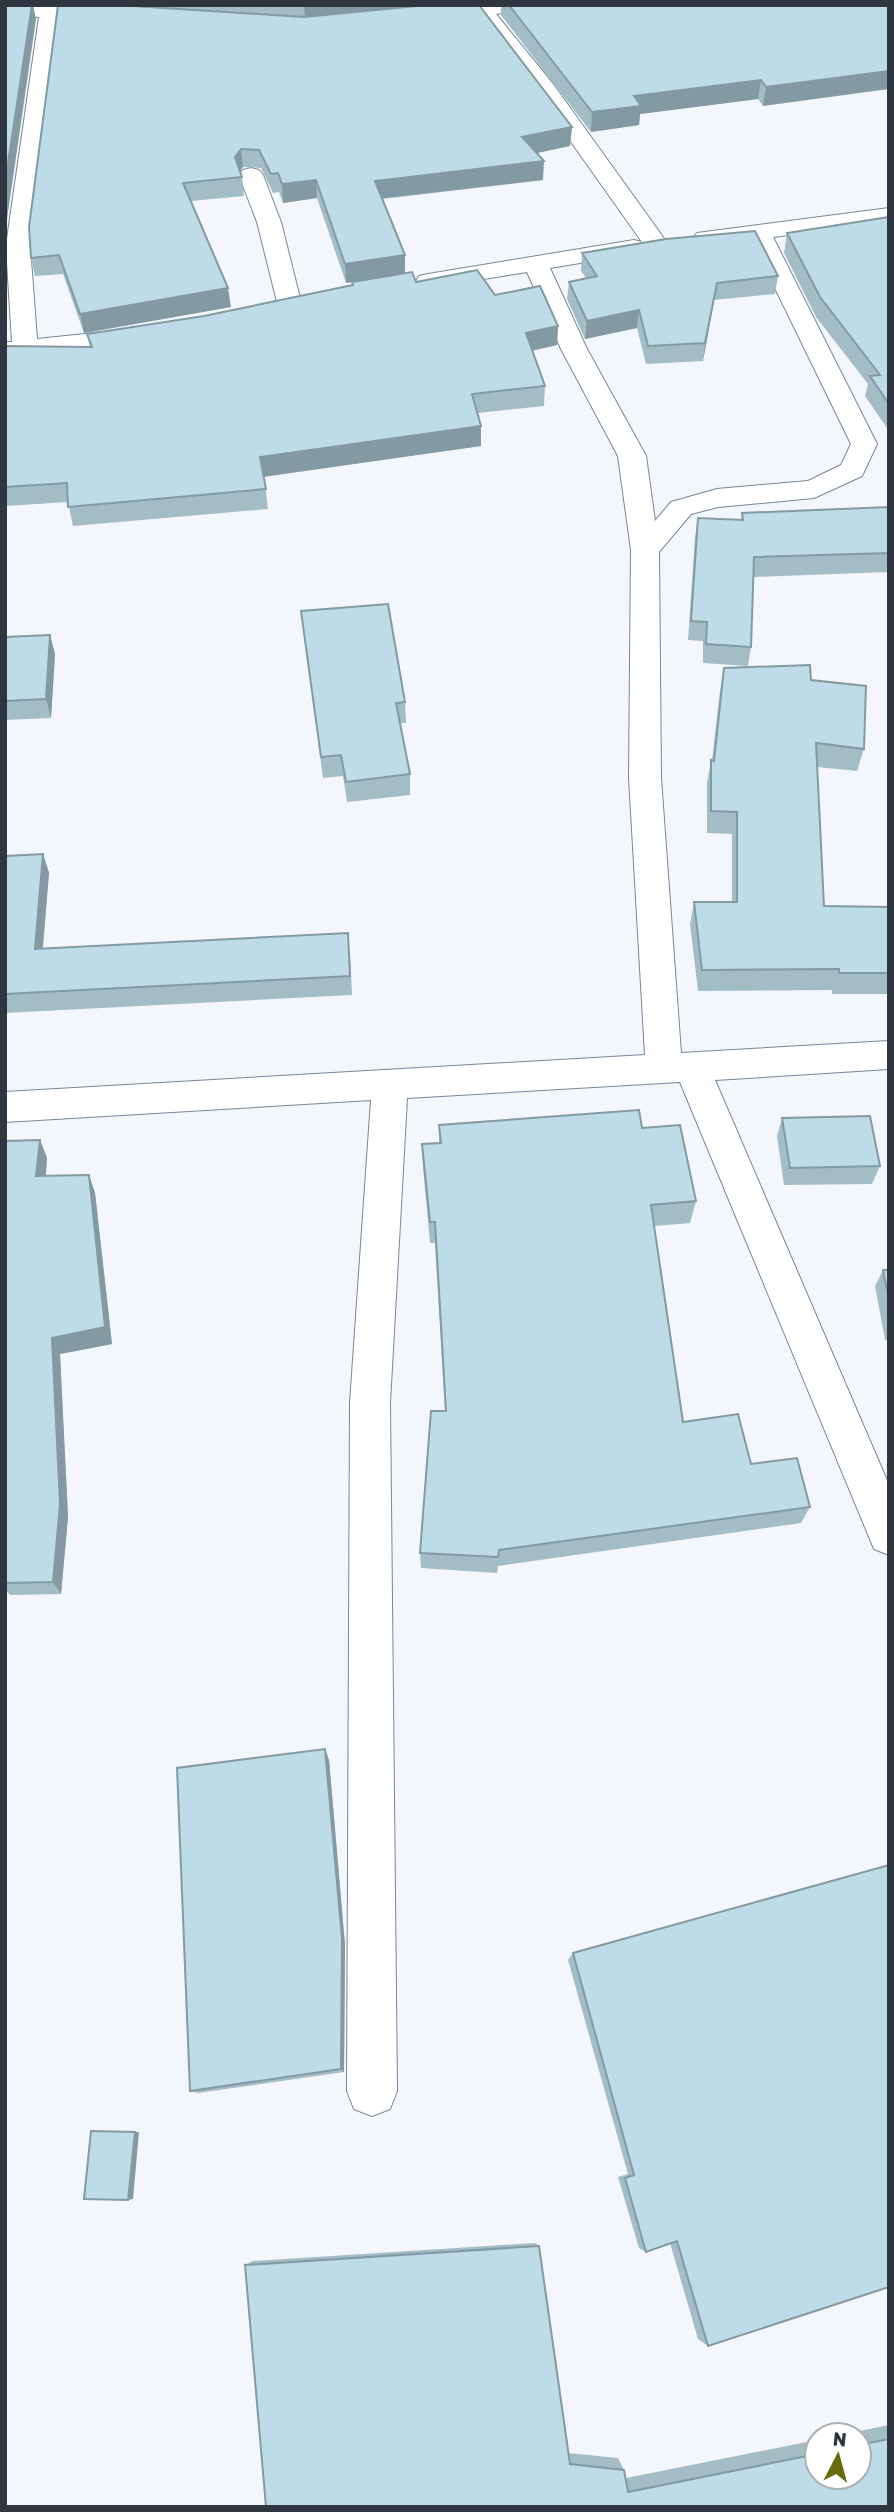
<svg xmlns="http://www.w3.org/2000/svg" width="894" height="2512" font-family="Rubik,sans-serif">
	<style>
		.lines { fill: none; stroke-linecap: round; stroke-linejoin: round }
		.minor-casing { stroke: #75879a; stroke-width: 2 }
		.minor { fill: #fff; fill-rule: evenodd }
		.wall { fill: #a3bdc7 }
		.shaded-wall { fill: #849aa2 }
		.building { fill: #bddce7; stroke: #849aa2; stroke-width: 2 }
	</style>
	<rect width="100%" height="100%" fill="#f3f7fb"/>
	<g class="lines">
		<defs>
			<path id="minor" d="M5,5l106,2 10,6 -10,6 -51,-2 -30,229 7,93 105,-11 9,3 4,5 -4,5 -146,17v-16h7l-6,-96 33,-229 -34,-2z
				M460,5h67l-3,4 -28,5 57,70 115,160 -3,5 -9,2 -10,-4 -3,5 -9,2 -84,14 37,81 59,107 9,65 16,-19 46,-13 91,-8 33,-16 10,-21 -100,-205 -46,6 -8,-2 -4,-5 4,-5 192,-25v14l-116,15 104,207 -15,32 -48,22 -96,9 -27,7 -32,38 2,226 20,275 208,-12v28l-174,11 174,405v70l-15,-6 -194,-467 -273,16 -17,305 7,688 -7,18 -18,7 -18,-7 -7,-18 3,-688 21,-303 -366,22v-30l640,-37 -16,-277 2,-228 -13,-94 -57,-107 -34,-77 -99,16 -9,-2 -3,-5 3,-5 9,-2 206,-34 8,2 -105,-148 -61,-78 -47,5 -10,-6 10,-6z
				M251,168l8,2 4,5 18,47 20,80 -3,5h-18l-3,-5 -20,-80 -18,-47 4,-5z"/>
		</defs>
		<use href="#minor" class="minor-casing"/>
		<use href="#minor" class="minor"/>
	</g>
	<path class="wall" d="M119,5h360l93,122 -2,19 -33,7 6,27 -161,19 23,56v19l-59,9 -29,-85 -34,5 -4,-11 -6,1 -12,-25 -18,-1 -3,4 2,6 2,19 -53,5 40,106 -147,26 -21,-59 -28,2 -4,-18z
		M501,5h388l-126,101 -5,-7 -118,15 -1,11 -48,7 -90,-117z
		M889,217v214l-24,-35 3,-12 -52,-67 -32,-64 3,-20z
		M582,253l196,23 -3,18 -61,6 -11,61 -57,3 -9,-36 -52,11 -18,-40 2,-17 17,-4 -5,-7z
		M352,282h64l79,13 63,31 -1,19 -25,6 13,35 -1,20 -66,7 3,33 -217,30 4,33 -195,17 -5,-24 -63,4v-160l85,1 -3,-13 117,-18 148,-31z
		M889,507v65l-136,5 -2,70 -3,19 -45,-3v-22l-15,-1 7,-103 3,-19 43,2 1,-7z
		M301,611l104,91 1,21h-6l10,51v21l-63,7 -4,-26 -20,2z
		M50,635l5,19 -4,64 -46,2v-83z
		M724,668l87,12 53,69 -7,22 -40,-4 7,139 65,1v87h-57v-4l-134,1 -8,-67 4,-22h38v-68l-25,-1v-50l4,-23h1l8,-69z
		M43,854l6,19 -6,75 307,4 2,43 -347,18v-157z
		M782,1118l98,48 -8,18 -88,1 -7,-49z
		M439,1125l203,3 54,73 -6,22 -36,3 29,196 68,42 59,43 -9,16 -303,43 -1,7 -76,-5 -1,-15 25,-142 -10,-168h-5l-7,-76 -1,-23 17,-1z
		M40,1140l7,18 -1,18 43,-1 6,18 17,151 -52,10 8,163 -7,77 -51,1 -5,-6v-448z
		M883,1270h6v70h-4l-10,-54z
		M325,1749l4,11 16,185 -1,127 -146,21 -8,-2z
		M889,1865l-181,481 -10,-7 -28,-96 -24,9 -7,-4 -21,-71 10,-3 -60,-214 5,-7z
		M535,2243l4,3 29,207 50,5 6,12 2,8 191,-38v37h42v-42h-19l49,-10v82h-623l-21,-242 8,-4z"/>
	<path class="shaded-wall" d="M32,5h1l3,14 -31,214v-50z
		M304,5h124l-123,13z
		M889,71v18l-126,17 3,-19z
		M761,80l-3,19 -118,15 -1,11 -48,7 1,-20 42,-16z
		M572,127l-2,19 -48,10v-19z
		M241,149l2,18 -6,9 -2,-19z
		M544,161l-1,19 -167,19 -1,-18z
		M316,180l1,18 -34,5 -1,-19z
		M405,255v19l-59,9 -1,-19z
		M717,283l-3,17 -11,61 2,-18z
		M228,288l3,19 -147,26 -4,-19z
		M639,310l-2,18 -52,11 2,-18z
		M558,326l-1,19 -32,7 1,-19z
		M481,426v20l-218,31 -3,-20z
		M50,635l5,19 -4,64 -5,-19z
		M43,854l6,19 -8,94 -6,-18z
		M40,1140l7,18 -3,37 -8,-19z
		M89,1175l6,18 17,151 -52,10 8,163 -7,77 -8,-12 -1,-244z
		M325,1749l4,11 16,185 -1,127 -3,-3z
		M135,2132h4l-6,67 -5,1z"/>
	<path class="building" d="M5,5h27l-27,178z
		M58,5h59l187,12 123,-12h52l93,122 -50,10 22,24 -169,20 30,74 -60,9 -29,-84 -34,4 -4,-11 -7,1 -12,-24 -18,-1 -6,8 7,20 -59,6 45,105 -148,26 -21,-59 -28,3 -2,-31z
		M509,5h380v66l-123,16 -5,-7 -127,16 7,10 -49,6z
		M889,217v187l-19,-28 10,-1 -60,-78 -33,-64z
		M755,231l23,45 -61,7 -12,60 -57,3 -9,-36 -52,11 -18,-39 28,-6 -15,-23 84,-14z
		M477,270l18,25 45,-9 18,40 -32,7 19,53 -73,8 9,32 -221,31 6,32 -198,18 -1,-24 -62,4v-141l87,1 -5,-13 117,-18 149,-31 -1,-3 60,-10 4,10z
		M889,507v46l-135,4 -3,90 -45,-3 1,-22 -16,-1 7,-103 45,2 -1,-7z
		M388,604l17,98 -9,1 14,71 -64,8 -5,-27 -20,2 -20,-146z
		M50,635l-4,64 -41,2v-64z
		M810,665l1,15 55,6 -2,63 -48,-6 8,163 65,1v66h-50v-4l-137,1 -8,-68h43v-90l-26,-1v-51l3,1 10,-93z
		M43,854l-8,95 313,-16 2,43 -345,18v-138z
		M639,1110l3,18 38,-3 16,76 -45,4 32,217 55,-8 13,50 46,-6 13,49 -311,43 -1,7 -78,-4 11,-142h15l-11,-189h-5l-8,-78 19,-1 -2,-18z
		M870,1116l10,50 -90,2 -8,-50z
		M40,1140l-4,36 53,-1 16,152 -53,11 8,166 -7,78 -48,1v-442z
		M883,1270h6v30z
		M325,1749l17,190 -1,130 -151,22 -13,-323z
		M889,1865v422l-181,59 -31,-105 -31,11 -21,-74 9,-3 -61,-222z
		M91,2131l44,1 -7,68 -44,-1z
		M539,2246l31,218 54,6 4,22 189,-38v23h42v-32l30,-6v68h-623l-21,-242z"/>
	<rect width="894" height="2512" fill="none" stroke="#2f363f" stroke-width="14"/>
	<g transform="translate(838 2456) rotate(6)"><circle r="33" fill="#ffffff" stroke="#acafb2" stroke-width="2"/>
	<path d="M0-5L12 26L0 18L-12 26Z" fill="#696b0c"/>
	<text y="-10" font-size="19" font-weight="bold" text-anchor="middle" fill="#2f363f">N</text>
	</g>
</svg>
